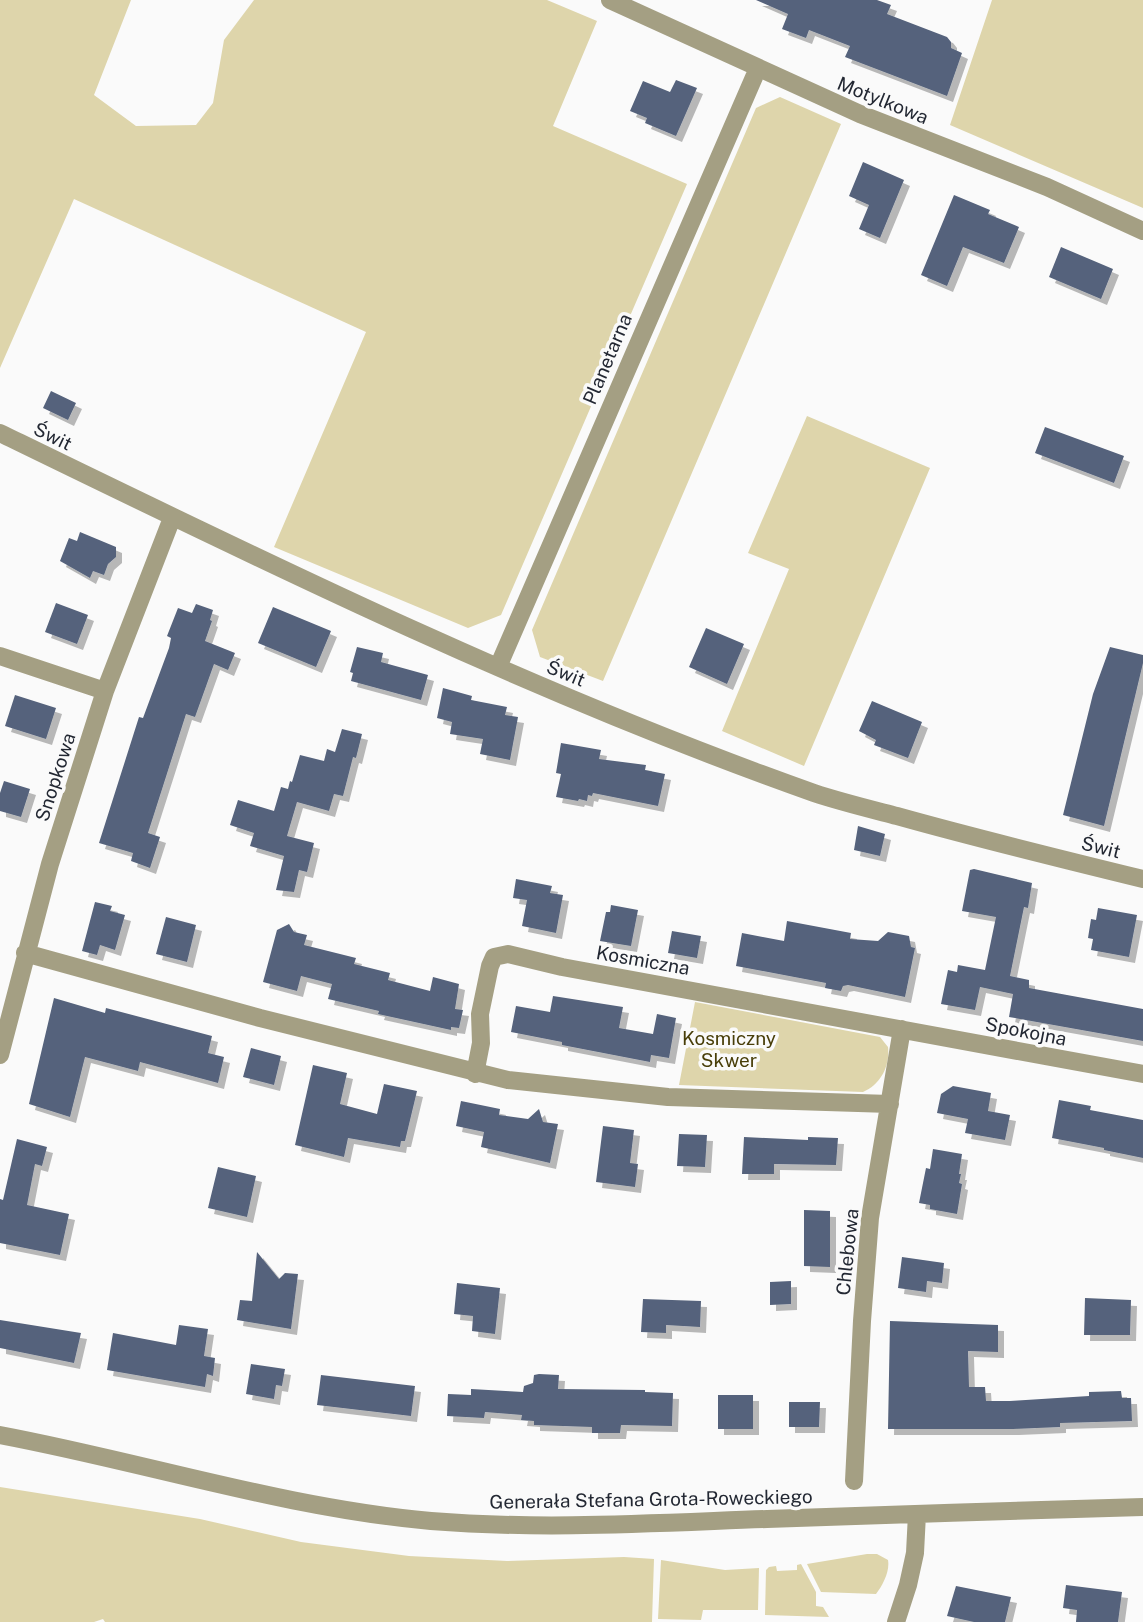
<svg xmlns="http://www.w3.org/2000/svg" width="1143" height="1622" font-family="'Public Sans',sans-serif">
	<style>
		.green { fill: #ded5ab }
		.building { fill: #55627b; filter: url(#shadow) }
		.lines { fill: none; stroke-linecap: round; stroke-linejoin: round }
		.minor { stroke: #a49f83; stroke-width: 18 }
		.labels { text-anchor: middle; stroke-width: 7; stroke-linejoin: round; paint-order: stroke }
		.street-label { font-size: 19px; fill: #232833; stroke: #fafafa }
		.park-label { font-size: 19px; fill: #483e09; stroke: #fafafa }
	</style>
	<defs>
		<filter id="shadow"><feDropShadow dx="6" dy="6" stdDeviation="0" flood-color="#0004"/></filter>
	</defs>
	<rect width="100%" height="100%" fill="#fafafa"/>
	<path class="green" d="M0,0h131l-37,95 42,31 60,-1 17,-22 11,-63 30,-40h293l50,21 -44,105 134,58 -186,431 -33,13 -194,-81 92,-215 -292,-133 -74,169z
		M992,0h151v208l-193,-83z
		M780,97l61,27 -238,557 -63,-24 -8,-27 224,-522z
		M807,416l123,52 -126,298 -82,-35 67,-162 -41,-16z
		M695,1002l185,35 8,10c2,19 -7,37 -25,45l-184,-7z
		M0,1487l200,32 101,23 108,14 98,5 117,-4 30,2 -2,63h-547l-2,-3 -9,3h-94z
		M867,1554h10l11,6c2,11 -5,25 -12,34l-55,-2 -14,-28z
		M661,1560l64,10 34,-2 -1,42h-55l-2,10 -43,-1z
		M801,1564l15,28v14l7,1 6,10 -64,-2 1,-45 3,-3 7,-1 1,5 20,-1v-5z"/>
	<path class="building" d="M756,0h121l14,5 -4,9 60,23 4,5v6l11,5 -15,43 -102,-39 5,-11 -41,-16 -3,8 -24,-9 6,-15z
		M676,80l21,8 -21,48 -31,-13 2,-5 -17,-7 13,-30 27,11z
		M863,162l41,18 -24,58 -21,-9 10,-24 -20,-9z
		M954,195l36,15 -2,4 31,13 -15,36 -41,-16 -16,39 -26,-11z
		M1061,247l52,22 -12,30 -52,-22z
		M51,391l25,12 -8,17 -25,-12z
		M1045,427l79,29 -10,27 -79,-30z
		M80,532l36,15v10l-8,7 -4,11 -11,-4 -3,7 -30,-17 9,-23 8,3z
		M56,603l32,12 -11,29 -32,-12z
		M196,604l17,6 -3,10 2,1 -7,20 30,12 -7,17 -14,-6 -19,53 -9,-3 -38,119 12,4 -10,31 -19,-7 2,-8 -34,-10 40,-126 4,1 26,-70 2,-10 -4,-2 11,-28 14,5z
		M273,607l58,24 -15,36 -58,-24z
		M706,628l38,16 -17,40 -38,-17z
		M357,647l26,6 -2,9 47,13 -7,25 -70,-19 2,-8 -3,-1z
		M1110,647l33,8v8l-39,163 -41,-11 30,-121z
		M443,688l29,8 -1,4 36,7 -2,8 13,2 -8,43 -30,-6 3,-15 -33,-5 2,-12 -15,-4z
		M15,695l41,13 -10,31 -41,-13z
		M872,701l50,21 -14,36 -34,-13 2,-5 -17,-9z
		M342,729l20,5 -6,24 -3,-1 -10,39 -9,-2 -5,17 -32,-9 -10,34 27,7 -7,29 -8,-2 -5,22 -18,-2 8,-34 -34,-10 4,-13 -24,-8 8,-25 36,11 7,-24 7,2 2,-8 2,1 8,-27 24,6 3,-12 8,3z
		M561,743l40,7 -2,9 47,6 -1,5 20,4 -7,32 -65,-13 -1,3 -4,-1 -1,6 -8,-2 -1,2 -22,-4 5,-23 -5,-1z
		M4,781l26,8 -9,28 -21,-6v-18z
		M858,826l27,8 -5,22 -26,-6z
		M974,869l58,14 -4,25 -4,-1 -14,69 19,4v8l114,21v32l-134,-24 4,-23 -33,-7 -5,23 -34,-6 7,-34 9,2 1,-7 27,5 11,-53 -34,-6 8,-41z
		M516,879l36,7 -2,7 13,2 -7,38 -34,-7 5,-26 -14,-2z
		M95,902l17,4 -2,5 15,4 -10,35 -15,-5 -3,10 -15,-4z
		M611,905l27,5 -7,36 -31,-5 6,-29h4z
		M1098,908l39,7 -8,42 -38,-7 2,-11 -5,-1 3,-19 5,1z
		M166,917l30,8 -9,37 -31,-8z
		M787,921l64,12 -1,6 28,2 10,-9 21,4 2,11 4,1 -10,49 -57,-12 -5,1 -2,5 -16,-3 1,-5 -90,-17 6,-33 42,8z
		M289,924l5,8 13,3 -3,10 52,13 -2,6 36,9 -2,7 42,11 3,-14 26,7 -4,25 8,1 -4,18 -8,-1v3l-73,-16 1,-3 -51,-12 4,-15 -31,-8 -4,15 -34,-9 14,-52z
		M672,931l29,5 -4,22 -29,-5z
		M553,996l70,11 -4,21 34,6 4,-20 19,4 -7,40 -18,-3 -1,7 -88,-17v-3l-51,-10 5,-26 34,6z
		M54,998l51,15 1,-5 106,28 -4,17 16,4 -6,26 -78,-21 -2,9 -53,-14 -15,60 -41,-13z
		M251,1048l30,8 -7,29 -31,-8z
		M313,1065l34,8 -7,31 37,10 7,-30 33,7 -12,50h-4l-1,6 -52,-9 -4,19 -49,-12z
		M953,1086l38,7 -3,18 22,4 -5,25 -40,-7 3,-14 -31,-6 4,-19z
		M1059,1100l32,6 -1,4 53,10v38l-39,-8v-2l-52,-10z
		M461,1101l39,8 -1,6 29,4 11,-10 4,13 15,2 -8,39 -69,-16 3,-15 -28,-6z
		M603,1126l31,4 -4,33 8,1 -3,23 -39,-5z
		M679,1134l28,1 -2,32 -28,-1z
		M744,1137l64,3v-3l30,1 -2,27 -62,-1v10h-32z
		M17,1139l30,8 -5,19 -7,-2 -8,41 42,9 -9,41 -60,-12v-44l3,1z
		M933,1149l29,5 -3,20h2l-2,9 3,1 -5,30 -27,-5v-4l-11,-2 7,-35 4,1z
		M218,1167l38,9 -9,41 -39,-9z
		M804,1210l26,1v56l-26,-1z
		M257,1252l22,27 6,-6 13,1 -7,55 -54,-9 3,-20 12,1z
		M902,1257l42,6 -2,20 -15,-2 -1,11 -28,-4z
		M791,1281v23l-21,1v-23z
		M457,1283l43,5 -5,46 -23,-3 1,-15 -19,-2z
		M1085,1298l46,2 -1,35h-46z
		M643,1299l58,2 -1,26 -34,-2v8l-25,-1z
		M0,1320l81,13 -7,30 -74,-15z
		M890,1321l108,4v27l-30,-1 1,36h16l1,14h24l79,-5v-4l32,-1 1,7h9l1,23 -72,2v4l-47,2h-125z
		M179,1325l29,4 -4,27 11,2 -2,18 -6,-2 -2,13 -98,-17 6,-37 63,12z
		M251,1364l34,5 -3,17 -6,-1 -2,14 -28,-5z
		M539,1374l20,1 -1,14 87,1v2l28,1 -1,33 -51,-1 -1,8h-28v-6l-58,-2v-4l-13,-1 1,-5 -37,-3 -1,6 -37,-2 1,-22 23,1v-6l52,3 1,-6 9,-3 1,-8z
		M321,1375l94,11 -4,30 -94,-11z
		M718,1395h35v34h-35z
		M789,1402h31l-1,25h-30z
		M1066,1585l56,7 -4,30h-42l1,-12 -14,-2z
		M956,1586l55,11 -6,25h-31l-27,-6z"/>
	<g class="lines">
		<path class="minor" d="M610,0l250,114 187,73 96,44
			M0,433c267,130 534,261 814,360 27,9 56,16 83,23 82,23 164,43 246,63
			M0,656l105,35
			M498,667l260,-599
			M25,953l235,65 248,62 160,17 222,7
			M0,1055l50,-191 55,-173 67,-173
			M475,1074l6,-31 -1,-29 10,-48 4,-9 14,-3 54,13 581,107
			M0,1435c144,27 285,73 431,86 112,9 224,2 336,-2 125,-5 251,-8 376,-12
			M854,1481l8,-160 8,-103 32,-189
			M896,1622l12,-37 7,-32 2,-39"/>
	</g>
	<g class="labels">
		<g class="street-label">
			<text transform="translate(883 100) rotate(22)" y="7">Motylkowa</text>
			<text transform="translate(607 359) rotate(-67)" y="7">Planetarna</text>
			<text transform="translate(53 436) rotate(26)" y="7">Świt</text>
			<text transform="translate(566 673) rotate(22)" y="7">Świt</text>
			<text transform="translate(55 777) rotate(-72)" y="7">Snopkowa</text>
			<text transform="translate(1101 847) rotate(14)" y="7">Świt</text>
			<text transform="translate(643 960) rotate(10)" y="7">Kosmiczna</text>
			<text transform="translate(1026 1031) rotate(11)" y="7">Spokojna</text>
			<text transform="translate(847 1252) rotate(-84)" y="7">Chlebowa</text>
			<text transform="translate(651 1499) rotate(-1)" y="7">Generała Stefana Grota-Roweckiego</text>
		</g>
		<g class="park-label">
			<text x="729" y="1045">Kosmiczny<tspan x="729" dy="22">Skwer</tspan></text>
		</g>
	</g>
</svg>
